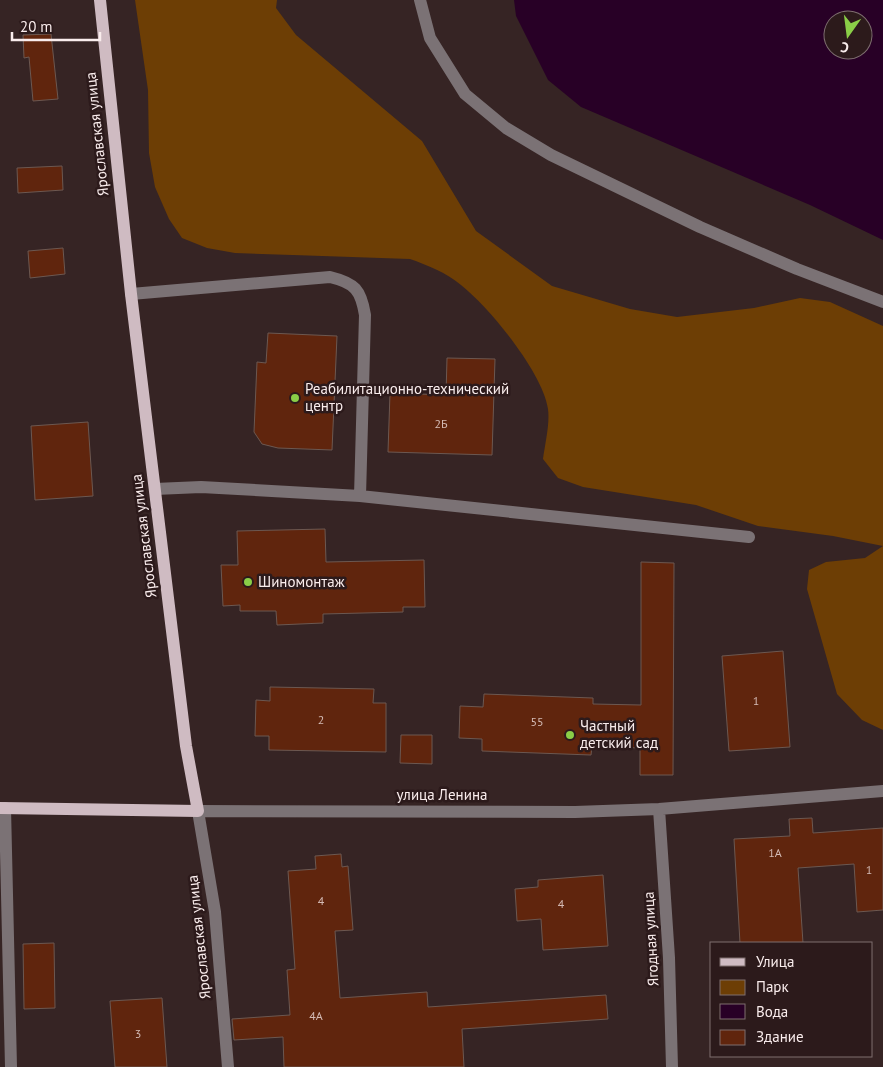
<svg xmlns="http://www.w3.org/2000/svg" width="883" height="1067" font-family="'PT Sans',sans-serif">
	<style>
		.green { fill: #6d3e05 }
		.water { fill: #280026; fill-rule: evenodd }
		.building { fill: #60250d; stroke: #6c5851 }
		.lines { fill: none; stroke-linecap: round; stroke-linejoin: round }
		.minor { stroke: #7b7275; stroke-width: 12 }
		.major { stroke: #cfbbc2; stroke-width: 12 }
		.poi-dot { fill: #8ace47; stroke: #2c1a1b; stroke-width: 2 }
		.labels { text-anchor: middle; stroke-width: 5; stroke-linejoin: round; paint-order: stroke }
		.number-label { font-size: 12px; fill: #d4bbb5 }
		.street-label { font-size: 15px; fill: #faeded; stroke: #2c1a1b }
		.poi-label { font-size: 15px; fill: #faeded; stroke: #2c1a1b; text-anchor: start }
	</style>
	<rect width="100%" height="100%" fill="#362424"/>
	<path class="green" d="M135,0h142l-1,8 20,27 126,106 54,90 76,55 78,23 47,8 77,-9 46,-10 30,4 53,24v404l-21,-10 -25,-26 -30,-105 2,-19 17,-8 39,-4 18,-12 -50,-10 -75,-10 -62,-21 -113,-18 -25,-9 -15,-19c2,-15 7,-35 5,-50 -5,-36 -58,-101 -87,-124 -14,-12 -34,-20 -51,-26l-175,-6 -28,-5 -25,-10 -13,-19 -14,-32 -6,-34 -1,-63z"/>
	<path class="water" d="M514,0h369v240l-73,-35 -229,-98 -33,-27 -32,-64zM833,20h30v30h-30z"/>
	<path class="building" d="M51,34l7,65 -25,2 -4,-44 -5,1 -1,-23z
		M62,166l1,24 -45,3 -1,-25z
		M63,248l2,26 -35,4 -2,-27z
		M268,333l69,3 -5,114 -54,-2 -16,-4 -8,-12 3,-70 9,1z
		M447,358l48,1 -3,96 -104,-3 2,-59 56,2z
		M88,422l5,74 -58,4 -4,-74z
		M325,529l1,33 98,-2 1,47h-22v5l-80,2v9l-46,2 -1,-14h-36v-6l-17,1 -2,-41h17l-1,-34z
		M641,562l33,1 -1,212h-33v-27l-48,-2 -1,9 -109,-4v-12l-23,-1 1,-32 23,1 1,-13 109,4v6l48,1z
		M783,651l7,96 -61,4 -7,-95z
		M270,687l104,2 -1,14h13v49l-117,-2v-14h-14l1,-36 14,1z
		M401,735h31v29l-32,-1z
		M812,818l1,15 70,-5v82l-26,2 -3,-48 -56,4 5,75h-63l-6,-104 56,-3 -1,-17z
		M341,854l1,13 6,-1 5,64 -18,1 5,67 87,-6 1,15 178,-12 2,24 -146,10 2,38h-180l-1,-30 -49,3 -2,-21 58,-4 -3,-45 8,-1 -7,-98 28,-2 -1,-13z
		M603,875l5,71 -65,4 -2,-31 -24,2 -2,-32 23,-2v-7z
		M54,943l1,65 -31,1 -1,-65z
		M162,998l5,69h-52l-5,-66z"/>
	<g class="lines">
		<path class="minor" d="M420,0l10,38 35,56 41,34 45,27 149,72 97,42 86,33
			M131,294l199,-17c25,6 31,13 35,38l-5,181
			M155,489l46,-2 159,9 389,41
			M5,808l6,259
			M659,809l10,149 3,109
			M228,1067l-13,-155 -17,-101 377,1 84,-3 224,-18"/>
		<path class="major" d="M0,808l198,3 -12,-65 -55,-452 -31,-294"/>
	</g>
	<g class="poi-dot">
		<circle cx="295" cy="398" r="5"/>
		<circle cx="248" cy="582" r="5"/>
		<circle cx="570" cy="735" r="5"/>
	</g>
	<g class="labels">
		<g class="number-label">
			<text x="441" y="428">2Б</text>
			<text x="756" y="705">1</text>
			<text x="321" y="724">2</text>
			<text x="537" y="726">55</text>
			<text x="775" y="857">1А</text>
			<text x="869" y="874">1</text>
			<text x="321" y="905">4</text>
			<text x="561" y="908">4</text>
			<text x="316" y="1020">4А</text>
			<text x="138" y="1038">3</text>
		</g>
		<g class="street-label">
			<text transform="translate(97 134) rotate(-96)" y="5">Ярославская улица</text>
			<text transform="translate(144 536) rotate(-97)" y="5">Ярославская улица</text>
			<text x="442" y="800">улица Ленина</text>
			<text transform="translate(199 937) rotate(-96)" y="5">Ярославская улица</text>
			<text transform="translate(651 939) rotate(-93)" y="5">Ягодная улица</text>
		</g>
		<g class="poi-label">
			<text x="305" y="394">Реабилитационно-технический<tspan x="305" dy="17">центр</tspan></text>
			<text x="258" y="587">Шиномонтаж</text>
			<text x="580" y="731">Частный<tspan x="580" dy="17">детский сад</tspan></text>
		</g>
	</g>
	<rect x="710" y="942" width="162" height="115" fill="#2c1a1b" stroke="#7e6e6f"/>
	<rect x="720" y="958" width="25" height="8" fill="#cfbbc2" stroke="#7e6e6f"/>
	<text x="756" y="967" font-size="15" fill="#faeded">Улица</text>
	<rect x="720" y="980" width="25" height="15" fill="#6d3e05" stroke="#7e6e6f"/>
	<text x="756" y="992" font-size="15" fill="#faeded">Парк</text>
	<rect x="720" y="1004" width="25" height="15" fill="#280026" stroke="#7e6e6f"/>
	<text x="756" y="1017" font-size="15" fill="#faeded">Вода</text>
	<rect x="720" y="1030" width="25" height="15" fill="#60250d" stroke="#7e6e6f"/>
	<text x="756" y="1042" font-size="15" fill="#faeded">Здание</text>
	<g transform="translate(848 35) rotate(194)"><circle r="24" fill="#2c1a1b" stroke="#7e6e6f"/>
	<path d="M0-4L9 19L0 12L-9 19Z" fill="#8ace47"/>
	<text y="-8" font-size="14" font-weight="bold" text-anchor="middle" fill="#faeded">С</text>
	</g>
	<path d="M12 32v8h88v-8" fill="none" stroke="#faeded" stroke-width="2.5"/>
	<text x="20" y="32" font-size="15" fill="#faeded" stroke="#2c1a1b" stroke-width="4" paint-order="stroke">20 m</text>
</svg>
